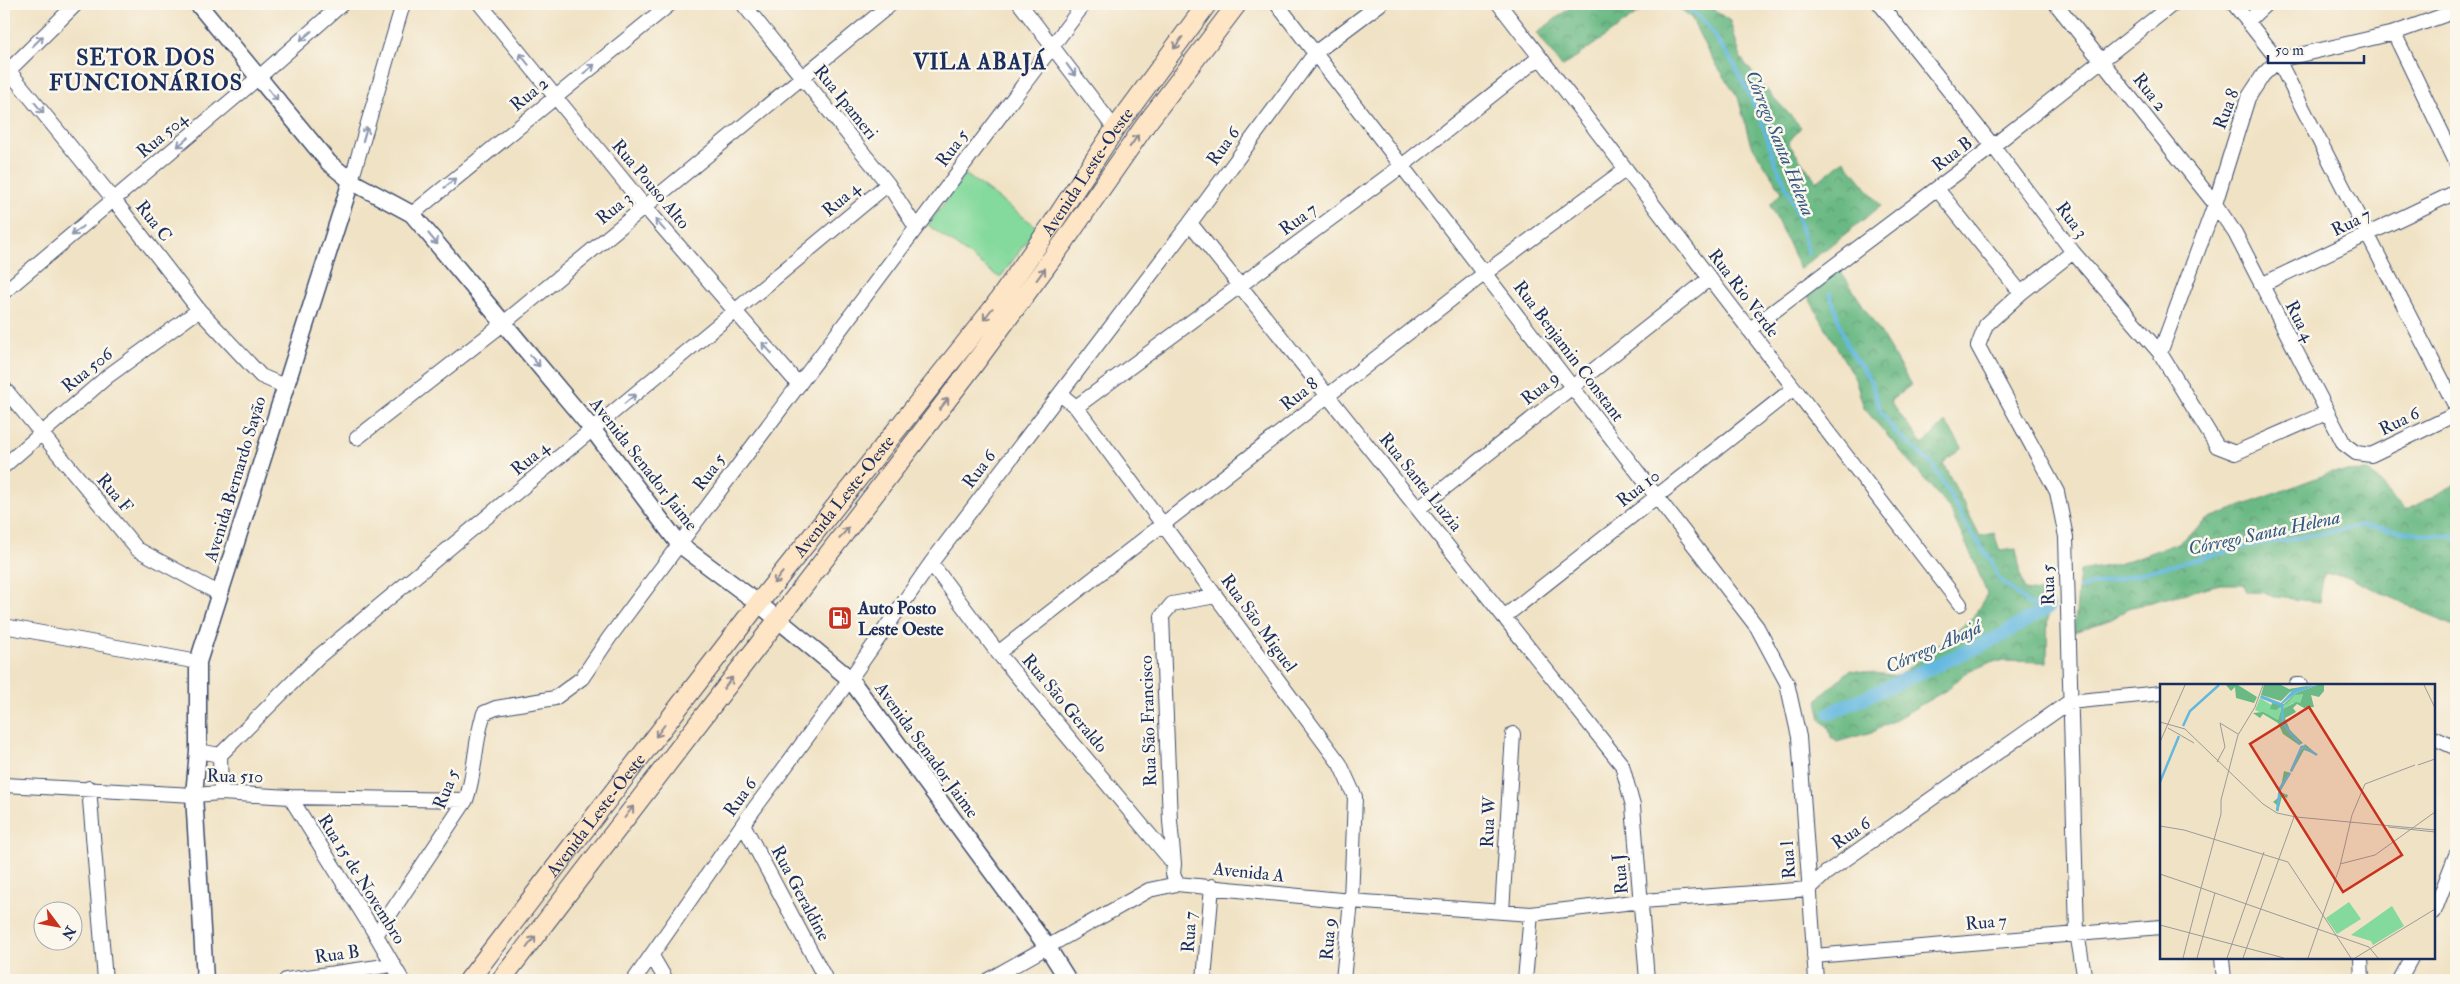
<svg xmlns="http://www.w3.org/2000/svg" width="2460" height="984" font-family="'IM FELL Double Pica',serif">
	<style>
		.forest { fill: url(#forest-crowns); stroke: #437471 }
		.pitch { fill: #84d99c; stroke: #50847d }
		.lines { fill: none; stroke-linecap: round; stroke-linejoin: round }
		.stream { stroke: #63b8df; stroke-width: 4 }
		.canal { stroke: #63b8df; stroke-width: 14 }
		.minor-casing { stroke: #3b4a6d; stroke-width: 16 }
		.tertiary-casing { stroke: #3b4a6d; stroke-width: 19 }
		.secondary-casing { stroke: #3b4a6d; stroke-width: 21 }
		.minor { stroke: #fff; stroke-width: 14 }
		.tertiary { stroke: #fff; stroke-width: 16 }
		.secondary { stroke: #fde5c5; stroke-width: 19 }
		.oneway { stroke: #8d97ae }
		.oneway2 { stroke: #8c8a92 }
		.labels { text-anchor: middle; stroke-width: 5; stroke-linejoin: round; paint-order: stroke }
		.street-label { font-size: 18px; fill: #1b2f5e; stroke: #fbf7ec }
		.poi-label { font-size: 18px; font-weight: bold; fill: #1b2f5e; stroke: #fbf7ec; text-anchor: start }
		.water-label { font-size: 19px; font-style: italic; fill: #315885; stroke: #fbf7ec }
		.district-label { font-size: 22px; font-weight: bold; letter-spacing: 1px; fill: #1b2f5e; stroke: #fbf7ec }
		.inset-river { fill: none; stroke: #63b8df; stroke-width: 2.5 }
		.inset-road { fill: none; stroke: #9b9a9b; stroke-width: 1 }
		.view { fill: #c8321e; fill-opacity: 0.15; stroke: #c8321e; stroke-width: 2.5 }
		.inset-edge { fill: none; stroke: #1b2f5e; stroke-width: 2.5 }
	</style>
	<defs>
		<pattern id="forest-crowns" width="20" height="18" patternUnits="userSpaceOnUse" patternTransform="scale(1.25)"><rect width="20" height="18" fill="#6bb984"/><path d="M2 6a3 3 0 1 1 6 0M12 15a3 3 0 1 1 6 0" fill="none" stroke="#57976f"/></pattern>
	</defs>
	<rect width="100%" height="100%" fill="#fbf7ec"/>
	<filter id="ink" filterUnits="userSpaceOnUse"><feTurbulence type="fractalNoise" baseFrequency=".02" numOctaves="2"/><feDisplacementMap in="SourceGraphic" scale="10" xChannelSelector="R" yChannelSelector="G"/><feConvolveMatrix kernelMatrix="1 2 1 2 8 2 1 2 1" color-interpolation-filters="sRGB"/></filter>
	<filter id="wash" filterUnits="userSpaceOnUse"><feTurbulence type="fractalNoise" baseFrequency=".0096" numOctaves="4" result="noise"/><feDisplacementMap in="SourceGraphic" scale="20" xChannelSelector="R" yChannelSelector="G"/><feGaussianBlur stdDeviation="1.12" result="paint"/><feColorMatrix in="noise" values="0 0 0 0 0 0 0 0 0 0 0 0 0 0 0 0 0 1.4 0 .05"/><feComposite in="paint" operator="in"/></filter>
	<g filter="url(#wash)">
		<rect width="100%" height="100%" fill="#f0e2c4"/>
		<path class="forest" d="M1575,4h76l-89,63 -25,-34z
			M1674,4h31l25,17 11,37 21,27 39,42 -13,16 29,39 27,-22 37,46 -81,63 -30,-64 12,-13 -32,-50 -12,-45 -30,-45 -17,-35z
			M1839,268l39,61 33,56 -21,16 33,44 22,-23 17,25 -19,16 37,73 14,-3 6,18 16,-2 8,41 24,3 -1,69 -54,-1 -29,13 -14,14 -75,43 -38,11 -6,-5 -2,-9 -8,-8 -4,-20 33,-30 48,6 74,-57 15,-25 -13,-33 -25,-53 -85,-100 -9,-29 -49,-86z
			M2369,471l36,40 51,-27v138l-3,4 -110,-51 -19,-1 -5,28 -42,-5 -11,-4 -19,-1 -3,-8h-24l-91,24 -17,11 -38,13 6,-61 38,-7 60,-21 32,-25 122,-46z"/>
		<path class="pitch" d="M965,174l72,53 -37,51 -72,-53z"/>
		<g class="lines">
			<path class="stream" d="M1681,4l23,17 30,43 26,53 15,44 19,43 14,48
				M1830,293l17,53 24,35 9,30 16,22 37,32 38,68 21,29 6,16 30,26 20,3
				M2080,588l166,-41 117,-21 93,12"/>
			<path class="canal" d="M1830,713l169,-76 49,-30"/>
		</g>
	</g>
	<g filter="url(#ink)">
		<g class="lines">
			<defs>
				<path id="minor" d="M480,4l165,203 154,178
					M743,4l145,180 27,42
					M1020,4l95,125
					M1277,4l480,623 30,56 12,54 17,243
					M1499,4l461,600
					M1880,4l113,142 80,106 87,101 57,93 18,7 91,-40
					M2056,4l159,200 20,29 109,211 12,9 15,2 85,-41
					M2234,4l44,56 178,347
					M2248,21l18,-17
					M2394,33l62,129
					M4,65l110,135 85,110 62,66 23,10
					M4,75l72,-71
					M351,181l52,-177
					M1937,189l84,104
					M412,214l258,-210
					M1190,223l432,542 11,41 14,174
					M2073,252l-52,41 -35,32 -8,21 79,146 9,45 11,396 8,47
					M2261,285l195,-93
					M4,292l255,-215 83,-73
					M1749,330l244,-184 180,-142
					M2160,353l55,-149 33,-106 15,-23 15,-15 116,-27 62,-22
					M4,388l133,161 83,45
					M1060,394l16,13 264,357 15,33 -4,104 -8,79
					M1076,407l327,-242 137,-108
					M357,438l137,-107 397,-327
					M4,466l104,-90 91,-66
					M1418,509l292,-231
					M931,563l67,90 176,211
					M1504,617l290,-229
					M4,626l194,36
					M998,653l487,-380 141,-104
					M2296,685h4
					M2434,738l22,10
					M198,751l22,4 98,-98 570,-473
					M220,755l1,38
					M4,785l190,10 27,-2 69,4 176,3
					M89,788l16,192
					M290,797l86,138 26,45
					M743,824l83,156
					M1177,884l-4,-10 1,-10 -4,-43 -8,-205 10,-12 44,-8
					M1502,912l11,-178
					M2434,912l22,-57
					M376,935l90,-135c10,-28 8,-58 18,-87l12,-5 59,-10 27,-20 27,-40 475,-634
					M652,956l14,24
					M1814,956l347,-29
					M2222,958l2,22
					M2361,958l1,22
					M286,980l106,-15
					M634,980l109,-156 107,-145 81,-116 259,-340 126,-171 64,-48
					M988,980l161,-90 28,-6 174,17 180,13 111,-13 167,-12 17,-16 243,-171 92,-9
					M1204,980l8,-94
					M1525,980l6,-66
					M2399,980l12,-22"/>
				<path id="tertiary" d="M198,4l131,159 22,18 61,33 181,216 86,114 79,59 92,76 198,269 20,32
					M205,980l-11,-185 4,-44v-89l153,-481"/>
				<g id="secondary">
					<path id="s1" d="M469,980l285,-371 237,-298 62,-88 62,-94 92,-125"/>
					<path d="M501,980l465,-605 98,-133 82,-118 91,-120"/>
				</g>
			</defs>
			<use href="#minor" class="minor-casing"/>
			<use href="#tertiary" class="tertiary-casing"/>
			<use href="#secondary" class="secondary-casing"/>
			<use href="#minor" class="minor"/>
			<use href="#tertiary" class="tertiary"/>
			<use href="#secondary" class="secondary"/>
		</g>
		<defs><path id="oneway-shaft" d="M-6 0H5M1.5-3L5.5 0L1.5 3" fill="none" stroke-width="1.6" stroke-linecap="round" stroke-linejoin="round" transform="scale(1.25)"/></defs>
		<g class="oneway">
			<use href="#oneway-shaft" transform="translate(306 36) rotate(139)"/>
			<use href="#oneway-shaft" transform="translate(38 41) rotate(-45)"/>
			<use href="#oneway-shaft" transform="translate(524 59) rotate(-129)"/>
			<use href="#oneway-shaft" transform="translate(589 69) rotate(-39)"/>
			<use href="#oneway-shaft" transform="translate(1071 70) rotate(54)"/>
			<use href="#oneway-shaft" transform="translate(273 95) rotate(51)"/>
			<use href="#oneway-shaft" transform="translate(39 108) rotate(51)"/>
			<use href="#oneway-shaft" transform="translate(365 134) rotate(-74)"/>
			<use href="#oneway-shaft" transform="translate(183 142) rotate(140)"/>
			<use href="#oneway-shaft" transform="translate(450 183) rotate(-40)"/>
			<use href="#oneway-shaft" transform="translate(660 225) rotate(-131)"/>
			<use href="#oneway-shaft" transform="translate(77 231) rotate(140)"/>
			<use href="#oneway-shaft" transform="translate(433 239) rotate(50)"/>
			<use href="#oneway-shaft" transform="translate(767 348) rotate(-131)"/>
			<use href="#oneway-shaft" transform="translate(535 361) rotate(50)"/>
			<use href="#oneway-shaft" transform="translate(630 399) rotate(-40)"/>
		</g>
		<g class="oneway2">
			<use href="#oneway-shaft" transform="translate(1178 43) rotate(126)"/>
			<use href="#oneway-shaft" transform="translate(1134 141) rotate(-55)"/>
			<use href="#oneway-shaft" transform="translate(1041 274) rotate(-54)"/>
			<use href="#oneway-shaft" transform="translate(988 314) rotate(127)"/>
			<use href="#oneway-shaft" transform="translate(944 404) rotate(-52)"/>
			<use href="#oneway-shaft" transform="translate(844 533) rotate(-52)"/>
			<use href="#oneway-shaft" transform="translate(778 578) rotate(129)"/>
			<use href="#oneway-shaft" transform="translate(728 683) rotate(-53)"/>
			<use href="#oneway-shaft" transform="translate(660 731) rotate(127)"/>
			<use href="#oneway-shaft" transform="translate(629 812) rotate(-53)"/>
			<use href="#oneway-shaft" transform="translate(531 942) rotate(-53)"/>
		</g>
	</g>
	<defs>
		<symbol id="fuel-square" viewBox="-11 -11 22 22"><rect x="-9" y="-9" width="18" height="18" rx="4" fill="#c8321e" stroke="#fbf7ec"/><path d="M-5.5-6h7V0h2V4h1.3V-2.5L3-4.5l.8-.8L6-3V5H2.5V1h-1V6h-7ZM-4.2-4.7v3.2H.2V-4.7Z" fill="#fff"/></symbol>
	</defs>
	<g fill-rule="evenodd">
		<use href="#fuel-square" x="826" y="604" width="28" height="28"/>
	</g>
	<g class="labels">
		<g class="street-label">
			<text transform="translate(2150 92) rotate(52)" y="6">Rua 2</text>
			<text transform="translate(529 94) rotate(-39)" y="6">Rua 2</text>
			<text transform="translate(846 102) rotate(51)" y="6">Rua Ipameri</text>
			<text transform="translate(2226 109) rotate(-69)" y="6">Rua 8</text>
			<text transform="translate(162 135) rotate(-40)" y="6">Rua 504</text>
			<text transform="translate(1223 146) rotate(-54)" y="6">Rua 6</text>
			<text transform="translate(952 148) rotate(-53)" y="6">Rua 5</text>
			<text transform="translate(1952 154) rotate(-37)" y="6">Rua B</text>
			<text dy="6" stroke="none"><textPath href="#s1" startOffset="1018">Avenida Leste-Oeste</textPath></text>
			<text transform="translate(651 184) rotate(50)" y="6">Rua Pouso Alto</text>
			<text transform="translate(841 199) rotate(-40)" y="6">Rua 4</text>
			<text transform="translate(614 208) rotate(-39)" y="6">Rua 3</text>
			<text transform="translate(1298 219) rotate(-36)" y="6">Rua 7</text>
			<text transform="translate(2072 220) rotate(53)" y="6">Rua 3</text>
			<text transform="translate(154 221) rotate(52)" y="6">Rua C</text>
			<text transform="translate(2351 222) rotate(-26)" y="6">Rua 7</text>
			<text transform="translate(1744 293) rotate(53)" y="6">Rua Rio Verde</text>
			<text transform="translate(2300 321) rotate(63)" y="6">Rua 4</text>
			<text transform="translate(1569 351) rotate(53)" y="6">Rua Benjamin Constant</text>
			<text transform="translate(87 370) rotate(-39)" y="6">Rua 506</text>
			<text transform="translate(1540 388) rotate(-38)" y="6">Rua 9</text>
			<text transform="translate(1299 394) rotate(-38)" y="6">Rua 8</text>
			<text transform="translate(2399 421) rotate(-26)" y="6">Rua 6</text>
			<text transform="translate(530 458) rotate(-39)" y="6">Rua 4</text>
			<text transform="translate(644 464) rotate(52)" y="6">Avenida Senador Jaime</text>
			<text transform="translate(979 469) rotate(-53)" y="6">Rua 6</text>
			<text transform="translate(709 472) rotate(-53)" y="6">Rua 5</text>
			<text transform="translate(235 479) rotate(-73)" y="6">Avenida Bernardo Sayão</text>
			<text transform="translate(1421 482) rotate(51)" y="6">Rua Santa Luzia</text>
			<text transform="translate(1638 488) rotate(-38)" y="6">Rua 10</text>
			<text transform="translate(115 493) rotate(50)" y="6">Rua F</text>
			<text dy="6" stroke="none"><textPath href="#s1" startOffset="612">Avenida Leste-Oeste</textPath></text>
			<text transform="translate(2048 585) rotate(-91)" y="6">Rua 5</text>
			<text transform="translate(1259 623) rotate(54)" y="6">Rua São Miguel</text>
			<text transform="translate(1065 703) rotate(50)" y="6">Rua São Geraldo</text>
			<text transform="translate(1148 721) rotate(-92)" y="6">Rua São Francisco</text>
			<text transform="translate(927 750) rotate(54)" y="6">Avenida Senador Jaime</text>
			<text transform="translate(235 776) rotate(1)" y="6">Rua 510</text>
			<text transform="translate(446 789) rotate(-68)" y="6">Rua 5</text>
			<text transform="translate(740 797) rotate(-54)" y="6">Rua 6</text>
			<text dy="6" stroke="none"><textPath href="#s1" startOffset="208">Avenida Leste-Oeste</textPath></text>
			<text transform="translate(1488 822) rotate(-87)" y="6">Rua W</text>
			<text transform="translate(1851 833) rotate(-35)" y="6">Rua 6</text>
			<text transform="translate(1788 860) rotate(-94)" y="6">Rua l</text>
			<text transform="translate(1249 872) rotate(6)" y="6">Avenida A</text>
			<text transform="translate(1620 874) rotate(-95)" y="6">Rua J</text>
			<text transform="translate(362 879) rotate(58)" y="6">Rua 15 de Novembro</text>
			<text transform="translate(801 893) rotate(62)" y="6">Rua Geraldine</text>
			<text transform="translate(1986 922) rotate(-5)" y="6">Rua 7</text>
			<text transform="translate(1189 932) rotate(-86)" y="6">Rua 7</text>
			<text transform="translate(1328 939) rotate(-85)" y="6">Rua 9</text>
			<text transform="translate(337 954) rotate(-8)" y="6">Rua B</text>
		</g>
		<g class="poi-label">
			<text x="858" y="614">Auto Posto<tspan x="858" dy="21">Leste Oeste</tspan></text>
		</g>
		<g class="water-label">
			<text transform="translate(1781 143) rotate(68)" y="7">Córrego Santa Helena</text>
			<text transform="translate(2264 532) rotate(-12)" y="7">Córrego Santa Helena</text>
			<text transform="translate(1933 646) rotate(-24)" y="7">Córrego Abajá</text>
		</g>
		<g class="district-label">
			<text x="146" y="65">SETOR DOS<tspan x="146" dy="25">FUNCIONÁRIOS</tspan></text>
			<text x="980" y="69">VILA ABAJÁ</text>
		</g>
	</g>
	<g transform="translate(2160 684)">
		<rect width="275" height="275" fill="#f0e2c4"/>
		<path d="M143,9l-3,10h-7l-12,7 -3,10 -23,-10 5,-12 18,11 17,-14z" fill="#84d99c"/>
		<path d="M66,1h12l19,12 -3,6 -18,-5 -1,-11 -4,4zM104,1h17l8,4 24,-4 -23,7 -9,9 -20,-6zM158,1h6v6l-5,6 -8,-2 3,12 -10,1 -7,-4 -4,4 3,4 -11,6 5,12 13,13 -4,2 -16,-11 -5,-11 -15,-9 -3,4 -7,-5 10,-1 15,8 3,-10 15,-8 4,1 3,-9 -8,1 -8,8 -11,7 -6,-1 2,-6 12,1 12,-11zM145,60l13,11 -14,-5 -12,22 -2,-1zM124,87l7,2 -11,19 8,3 -1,3 -5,-2 -4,16 -1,-7 -4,-3 6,-5z" fill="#6bb984"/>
		<path d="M232,222l12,20 -31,19 -2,-4 -20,-6z" fill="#84d99c"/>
		<path d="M189,218l12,17 -24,15 -11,-16z" fill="#84d99c"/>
		<path d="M158,1l-22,8 -16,13 -20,-8 1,-3 20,8 13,-14z" fill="#63b8df"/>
		<path class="inset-river" d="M122,20l1,20 17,20M23,42l7,-15 29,-26M142,62l15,9M131,87l11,-25M0,98l19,-46M117,127l3,-23 10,-15"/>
		<path class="inset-road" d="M264,1l11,23M0,38l25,7 78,75 14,9 19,4 139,13M60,39l18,11M8,44l26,15M0,58l25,-57M57,78l8,-15 -5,-24M258,81l17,-6M0,142l24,4 104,32 63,96M228,143l47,5M180,180l35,-9 60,-43M0,190l41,14 -18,70M55,209l154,54 9,11M0,241l124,33M37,274l18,-65 -14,-5 20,-74v-14l17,-65 17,-28 8,-22M67,274l37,-106M83,274l51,-141M148,274l32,-92 12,-51 13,-31 50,-19M195,274l80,-49"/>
		<path class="view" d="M149,23l93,148 -59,37 -93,-148z"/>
		<rect width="275" height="275" class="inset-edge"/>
	</g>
	<rect width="2460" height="984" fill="none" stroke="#fbf7ec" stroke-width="20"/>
	<g transform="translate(58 926) rotate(122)"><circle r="24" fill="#fbf7ec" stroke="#a1a7b3"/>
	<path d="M0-4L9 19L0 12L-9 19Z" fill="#c8321e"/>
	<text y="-8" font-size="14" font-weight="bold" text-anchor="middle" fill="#1b2f5e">N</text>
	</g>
	<path d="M2268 55v8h96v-8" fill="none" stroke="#1b2f5e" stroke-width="2.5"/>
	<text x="2275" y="55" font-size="15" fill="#1b2f5e" stroke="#fbf7ec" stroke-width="4" paint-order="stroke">50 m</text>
</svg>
